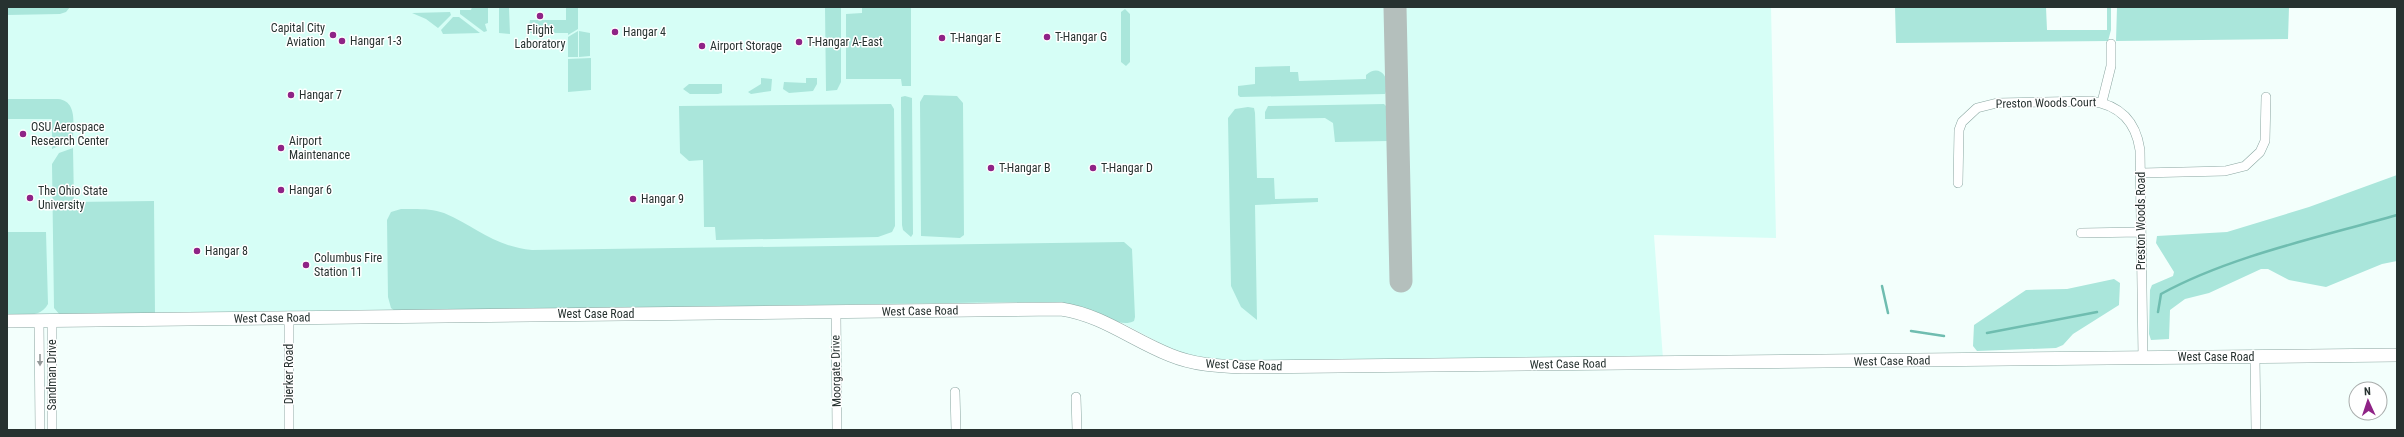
<svg xmlns="http://www.w3.org/2000/svg" width="2404" height="437" font-family="'Roboto Condensed',sans-serif">
	<style>
		.built { fill: #d6fef6 }
		.green { fill: #aae6db }
		.lines { fill: none; stroke-linecap: round; stroke-linejoin: round }
		.stream { stroke: #6fbdb0; stroke-width: 2.5 }
		.taxiway { stroke: #b4bfbc; stroke-width: 23 }
		.street-casing { stroke: #8ba7a2; stroke-width: 10 }
		.secondary-casing { stroke: #8ba7a2; stroke-width: 14 }
		.street { stroke: #fff; stroke-width: 9 }
		.secondary { stroke: #fff; stroke-width: 13 }
		.oneway { fill: #939898 }
		.poi-dot { fill: #8f2386; stroke: #fff; stroke-width: 1.5 }
		.labels { text-anchor: middle; stroke-width: 3; stroke-linejoin: round; paint-order: stroke }
		.poi-label { font-size: 12px; fill: #273230; stroke: #fff; text-anchor: start }
		.street-label { font-size: 12px; fill: #273230; stroke: #fff }
	</style>
	<rect width="100%" height="100%" fill="#f3fffc"/>
	<path class="built" d="M7,7h1764l5,231 -122,-3 9,124 -440,3 -42,-8 -57,-30 -38,-15 -38,-7 -1041,13z"/>
	<path class="green" d="M7,7h63l-4,5 -6,2 -53,1z
		M472,7h16v16l-3,1 2,7 -3,1 -24,-18v-4h11z
		M566,7h12v22l-10,6v-2h-40l2,-13h36z
		M825,7h16v75l-4,8 -11,1z
		M862,7h49v79h-9l-1,-7h-55v-65l16,-1z
		M1895,7h151l1,23h60v-23h4v23l-3,11 -212,2z
		M2117,7h172l-1,32 -172,2z
		M499,8h10l1,26 -11,-1z
		M1125,9l5,5v48l-4,4 -5,-4v-50z
		M450,12l1,3 -13,13 -12,-9 -14,-6z
		M453,17h6l21,16 -37,1 -2,-4z
		M578,31v26h-10v-20z
		M579,31l11,2v23l-11,1z
		M591,58v32l-23,2v-33z
		M1290,66v6h8l1,9 67,-2v-4c14,-13 26,4 19,19l-145,3 -2,-2v-9l17,-2v-17z
		M761,78l11,1 -1,12 -20,3 -3,-2 13,-8z
		M806,78h11v6l-4,7 -24,2 -6,-4 1,-7 22,1z
		M689,84h33v9l-4,1h-28l-7,-5z
		M924,95l33,1 6,7 1,132 -4,3 -39,-2 -1,-134z
		M905,96l7,2 1,136 -2,3 -8,-7 -1,-5 -1,-120v-8z
		M7,99h51c20,2 15,26 15,41l-21,9v-30h-45z
		M891,104l3,5 1,117 -3,6 -14,5 -162,3 -1,-13h-11l-1,-67 -14,1 -9,-8 -1,-47z
		M1384,104l3,3 1,34 -53,1 -2,-19 -8,-5 -60,1v-7l3,-6z
		M1248,107l6,1 1,5 2,65h17l1,21 43,-1v4l-63,3 2,115 -16,-13 -10,-21 -3,-168 7,-9z
		M73,148l1,54 80,-1 1,113 -95,1 -6,-7 -2,-144 7,-11z
		M2397,175v86l-15,3 -56,23 -37,-7 -21,-11h-7l-52,24 -24,6 -15,11 -1,29 -18,1 -2,-6 1,-44 2,-5 21,-9 1,-4 -18,-29 1,-7 70,-4 82,-25z
		M401,209c14,0 30,-1 43,4 33,14 49,33 88,37l592,-8 8,7 3,68 -1,4c-12,6 -24,-3 -35,-8 -24,-10 -49,-11 -74,-11l-630,9 -4,-3 -3,-11 -1,-77 4,-8z
		M7,232h39l2,72c-8,15 -26,10 -41,11z
		M2114,279l6,4 -1,22 -46,29 -10,11 -7,3 -79,3 -4,-5 1,-21 52,-35 41,-1z"/>
	<g class="lines">
		<path class="stream" d="M1882,286l6,27
			M2158,312l3,-18c69,-38 160,-57 236,-79
			M1911,331l33,5
			M1987,333l110,-21"/>
		<path class="taxiway" d="M1395,7l6,274"/>
		<defs>
			<path id="street" d="M2102,102l9,-36v-22
				M2141,173l84,-2 20,-5 15,-14 5,-11 1,-44
				M1958,183l1,-53 3,-8 15,-14 20,-5 94,-2c29,4 45,21 49,49l3,208
				M2081,233l60,-1
				M836,313l1,117
				M289,319v111
				M39,321l1,109
				M2255,357l1,73
				M955,392l1,38
				M1076,397l1,33
				M52,430v-109"/>
			<path id="secondary" d="M7,321l1054,-12c41,6 71,31 109,46 24,10 48,11 73,12l1154,-12"/>
		</defs>
		<use href="#street" class="street-casing"/>
		<use href="#secondary" class="secondary-casing"/>
		<use href="#street" class="street"/>
		<use href="#secondary" class="secondary"/>
	</g>
	<defs><path id="oneway-solid" d="M-6-.8H1V-3.2L6.5 0L1 3.2V.8H-6Z"/></defs>
	<use class="oneway" href="#oneway-solid" transform="translate(40 360) rotate(90)"/>
	<g class="poi-dot">
		<circle cx="540" cy="16" r="4"/>
		<circle cx="615" cy="32" r="4"/>
		<circle cx="333" cy="35" r="4"/>
		<circle cx="1047" cy="37" r="4"/>
		<circle cx="942" cy="38" r="4"/>
		<circle cx="342" cy="41" r="4"/>
		<circle cx="799" cy="42" r="4"/>
		<circle cx="702" cy="46" r="4"/>
		<circle cx="291" cy="95" r="4"/>
		<circle cx="23" cy="134" r="4"/>
		<circle cx="281" cy="148" r="4"/>
		<circle cx="991" cy="168" r="4"/>
		<circle cx="1093" cy="168" r="4"/>
		<circle cx="281" cy="190" r="4"/>
		<circle cx="30" cy="198" r="4"/>
		<circle cx="633" cy="199" r="4"/>
		<circle cx="197" cy="251" r="4"/>
		<circle cx="306" cy="265" r="4"/>
	</g>
	<g class="labels">
		<g class="poi-label">
			<text x="325" y="32" text-anchor="end">Capital City<tspan x="325" dy="14">Aviation</tspan></text>
			<text x="540" y="34" text-anchor="middle">Flight<tspan x="540" dy="14">Laboratory</tspan></text>
			<text x="623" y="36">Hangar 4</text>
			<text x="1055" y="41">T-Hangar G</text>
			<text x="950" y="42">T-Hangar E</text>
			<text x="350" y="45">Hangar 1-3</text>
			<text x="807" y="46">T-Hangar A-East</text>
			<text x="710" y="50">Airport Storage</text>
			<text x="299" y="99">Hangar 7</text>
			<text x="31" y="131">OSU Aerospace<tspan x="31" dy="14">Research Center</tspan></text>
			<text x="289" y="145">Airport<tspan x="289" dy="14">Maintenance</tspan></text>
			<text x="999" y="172">T-Hangar B</text>
			<text x="1101" y="172">T-Hangar D</text>
			<text x="289" y="194">Hangar 6</text>
			<text x="38" y="195">The Ohio State<tspan x="38" dy="14">University</tspan></text>
			<text x="641" y="203">Hangar 9</text>
			<text x="205" y="255">Hangar 8</text>
			<text x="314" y="262">Columbus Fire<tspan x="314" dy="14">Station 11</tspan></text>
		</g>
		<g class="street-label">
			<text transform="translate(2046 103) rotate(-1)" y="4">Preston Woods Court</text>
			<text transform="translate(2141 221) rotate(-90)" y="4">Preston Woods Road</text>
			<text transform="translate(920 311) rotate(-1)" y="4">West Case Road</text>
			<text x="596" y="318">West Case Road</text>
			<text transform="translate(272 318) rotate(-1)" y="4">West Case Road</text>
			<text x="2216" y="361">West Case Road</text>
			<text transform="translate(1892 361) rotate(-1)" y="4">West Case Road</text>
			<text transform="translate(1568 364) rotate(-1)" y="4">West Case Road</text>
			<text transform="translate(1244 365) rotate(2)" y="4">West Case Road</text>
			<text transform="translate(836 371) rotate(-91)" y="4">Moorgate Drive</text>
			<text transform="translate(289 374) rotate(-90)" y="4">Dierker Road</text>
			<text transform="translate(52 375) rotate(-90)" y="4">Sandman Drive</text>
		</g>
	</g>
	<rect width="2404" height="437" fill="none" stroke="#273230" stroke-width="16"/>
	<g transform="translate(2368 401) rotate(357)"><circle r="19" fill="#ffffff" stroke="#a9adac"/>
	<path d="M0-3L7 15L0 10L-7 15Z" fill="#8f2386"/>
	<text y="-6" font-size="11" font-weight="bold" text-anchor="middle" fill="#273230">N</text>
	</g>
</svg>
